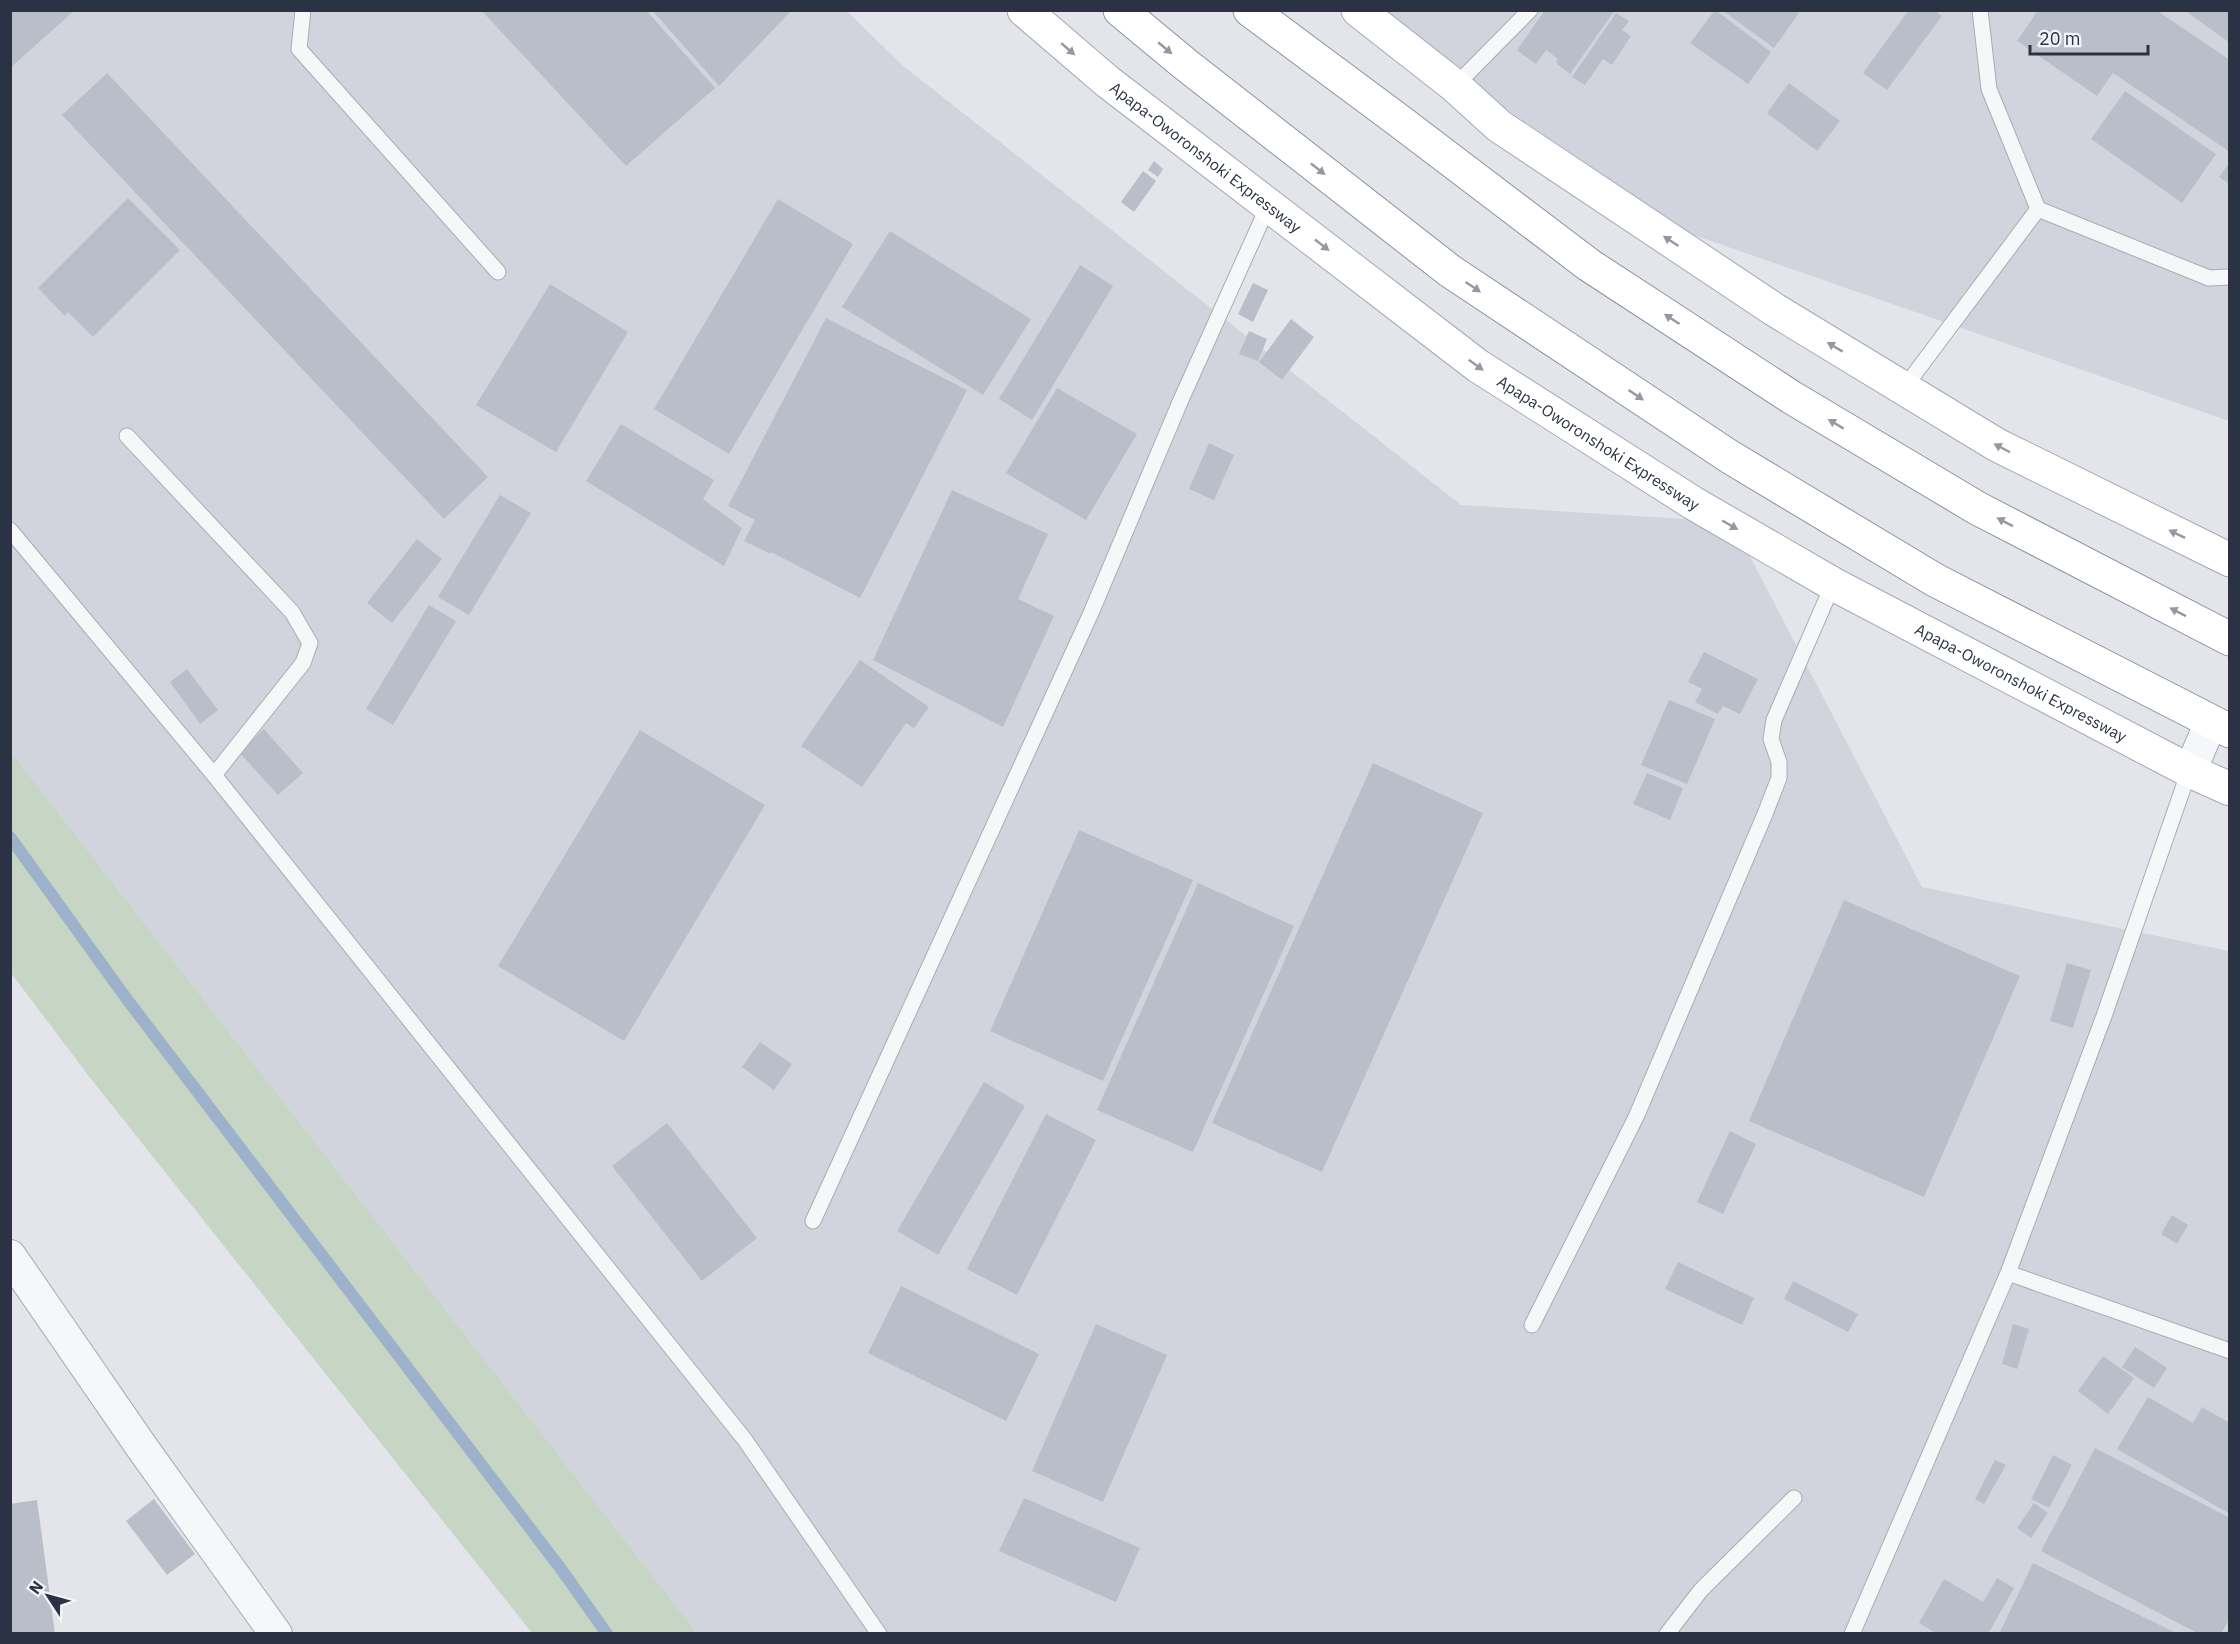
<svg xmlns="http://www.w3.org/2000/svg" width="2240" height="1644" font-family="'IBM Plex Sans',sans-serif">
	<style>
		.built { fill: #d1d4dd }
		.green { fill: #c7d5c4 }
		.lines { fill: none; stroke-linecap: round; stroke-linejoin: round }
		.stream { stroke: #9db1cb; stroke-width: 12 }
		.building { fill: #babec9 }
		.service-casing { stroke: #a8acb6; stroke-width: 17 }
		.minor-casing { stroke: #a8acb6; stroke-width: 34 }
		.primary-casing { stroke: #a2a9b7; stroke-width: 35 }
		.motorway-casing { stroke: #8a92a2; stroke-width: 35 }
		.service { stroke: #f6f7f9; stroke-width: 15 }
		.minor { stroke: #f6f7f9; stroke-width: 32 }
		.primary { stroke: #fff; stroke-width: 33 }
		.motorway { stroke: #fff; stroke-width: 33 }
		.oneway { fill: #9498a2 }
		.labels { text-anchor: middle; stroke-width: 5; stroke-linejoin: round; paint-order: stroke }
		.street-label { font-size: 16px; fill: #2a3244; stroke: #f2f5f8 }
	</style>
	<rect width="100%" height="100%" fill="#e3e5eb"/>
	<path class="built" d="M11,11h836l55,54 559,440 271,17 190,365 307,64v682h-1532l-686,-881z
		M1369,11h860v410l-547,-190 -300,-208z"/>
	<path class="green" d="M11,752l686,881h-165l-441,-554 -80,-106z"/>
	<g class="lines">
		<path class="stream" d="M10,837l116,161 435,571 46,65"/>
	</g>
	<path class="building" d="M10,10h65l-65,58z
		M481,10h165l69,78 -89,78z
		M652,10h140l-73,76z
		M1545,10h70l-45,64 -14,-11 2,-4 -12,-9 -10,14 -19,-14z
		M1715,10l56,42 -23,32 -58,-41z
		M1722,10h73l4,3 -25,35z
		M1909,10h25l8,6 -55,74 -24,-17z
		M2038,10h118l74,50v92l-117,-79 -16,23 -80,-55z
		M2184,10h46v33z
		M1616,13l13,8 -7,9 9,6 -19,29 -9,-6 -18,26 -13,-8z
		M107,73l381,404 -44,42 -382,-404z
		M1789,83l51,38 -23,30 -50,-38z
		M2125,91l91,63 -34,49 -91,-64z
		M1154,161l9,8 -5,8 -10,-7z
		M2230,162v22l-11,-7z
		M1143,171l13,10 -22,31 -13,-10z
		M128,198l52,52 -87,87 -25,-25 -3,4 -27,-28z
		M778,199l75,45 -124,210 -75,-45z
		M890,231l141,88 -48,76 -141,-88z
		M1080,265l33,21 -81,134 -33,-21z
		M1253,283l15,7 -15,32 -15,-8z
		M550,284l78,48 -72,120 -80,-47z
		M826,318l141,72 -107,208 -89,-46v2l-27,-13 11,-21 -27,-14z
		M1291,319l23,18 -32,43 -23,-18z
		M1249,331l18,8 -9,22 -19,-7z
		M1057,388l80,46 -51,86 -80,-47z
		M621,424l93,56 -11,19 39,29 -18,38 -138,-85z
		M1209,443l25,12 -20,45 -25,-11z
		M952,490l96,44 -30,65 36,17 -51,111 -130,-67z
		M500,495l31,18 -62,102 -31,-18z
		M417,539l25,20 -50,64 -25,-20z
		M429,605l27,16 -63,104 -27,-16z
		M1704,652l54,27 -18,35 -17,-8 -5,8 -23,-12 7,-13 -14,-7z
		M860,660l69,47 -15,21 -8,-5 -44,64 -61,-41z
		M187,669l31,41 -18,14 -30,-42z
		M1669,700l46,19 -28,65 -46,-19z
		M264,729l39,44 -25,22 -39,-43z
		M640,730l125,75 -141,236 -126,-75z
		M1373,763l110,50 -161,359 -110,-49z
		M1647,773l36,15 -13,32 -37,-16z
		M1079,830l114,50 -90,201 -113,-50z
		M1198,883l96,43 -101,226 -96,-42z
		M1844,900l176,76 -96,221 -175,-76z
		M2067,963l24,7 -18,58 -23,-7z
		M760,1042l32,22 -18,26 -32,-23z
		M984,1082l41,24 -87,149 -41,-24z
		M1046,1114l50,26 -79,155 -50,-26z
		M667,1123l90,115 -55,43 -90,-115z
		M1730,1131l26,13 -33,70 -26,-12z
		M2172,1215l16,10 -11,19 -16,-10z
		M1678,1262l76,36 -12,27 -77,-36z
		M1793,1281l65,33 -10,18 -64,-33z
		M901,1286l138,68 -33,67 -138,-68z
		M1096,1324l71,31 -64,147 -71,-31z
		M2013,1324l16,5 -12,40 -15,-5z
		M2135,1347l32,21 -13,20 -32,-21z
		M2103,1356l31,22 -26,36 -30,-23z
		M2148,1397l45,26 9,-16 28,16v91l-113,-65z
		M2095,1448l135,70v100l-9,16h-22l-158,-83z
		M2053,1455l19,10 -23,43 -18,-9z
		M1995,1460l11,5 -22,39 -9,-5z
		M1024,1498l116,50 -24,54 -117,-51z
		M154,1499l41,55 -28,21 -41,-54z
		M37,1500l18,134h-45v-130z
		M2034,1503l14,10 -17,25 -14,-10z
		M2033,1563l145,71h-176l-2,-2z
		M1997,1578l17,10 -26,46h-51l-18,-11 25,-44 39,23z"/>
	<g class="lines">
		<defs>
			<path id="service" d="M303,10l-4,39 199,223
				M1455,86l75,-76
				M2038,209l171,69 21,-1
				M1904,388l134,-179 -49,-120 -9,-79
				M127,436l165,176 18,31 -7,20 -89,112
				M10,530l204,245 531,665 134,194
				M813,1221l278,-608 89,-211 89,-198
				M2008,1273l222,78
				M1532,1325l104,-208 129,-303 14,-36v-16l-8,-23 3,-19 59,-136
				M1667,1634l34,-44 93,-92
				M1852,1634l156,-361 96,-257 86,-248"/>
			<path id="minor" d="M2190,771l21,-49
				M10,1256l133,193 133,185"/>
			<g id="primary">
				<path id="s1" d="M1024,10l84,72 370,284 215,137 140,81 357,187 40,18"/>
				<path d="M1358,10l97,76 44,40 276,184 222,135 233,115"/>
			</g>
			<path id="motorway" d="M1120,10l65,54 265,207 280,186 205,123 295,151
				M1250,10l148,110 191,145 202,132 186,111 253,131"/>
		</defs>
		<use href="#service" class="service-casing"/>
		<use href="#minor" class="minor-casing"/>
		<use href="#primary" class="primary-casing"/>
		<use href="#motorway" class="motorway-casing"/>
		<use href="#service" class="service"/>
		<use href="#minor" class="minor"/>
		<use href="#primary" class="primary"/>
		<use href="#motorway" class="motorway"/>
	</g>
	<defs><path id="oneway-solid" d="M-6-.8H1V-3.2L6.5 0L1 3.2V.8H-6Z" transform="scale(1.5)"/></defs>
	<g class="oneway">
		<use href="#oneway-solid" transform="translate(1165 48) rotate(40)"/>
		<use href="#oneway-solid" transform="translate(1068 49) rotate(41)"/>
		<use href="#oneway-solid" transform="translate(1318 169) rotate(38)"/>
		<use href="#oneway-solid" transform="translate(1671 241) rotate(-147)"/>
		<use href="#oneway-solid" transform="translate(1322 245) rotate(38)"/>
		<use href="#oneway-solid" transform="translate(1473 287) rotate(34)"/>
		<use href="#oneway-solid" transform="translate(1672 319) rotate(-147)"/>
		<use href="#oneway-solid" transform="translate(1835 347) rotate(-149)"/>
		<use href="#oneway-solid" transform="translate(1476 365) rotate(36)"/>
		<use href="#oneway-solid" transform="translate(1636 395) rotate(34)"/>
		<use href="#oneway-solid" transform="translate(1836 424) rotate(-149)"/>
		<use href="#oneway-solid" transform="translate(2002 448) rotate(-152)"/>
		<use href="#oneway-solid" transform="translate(2005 522) rotate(-153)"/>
		<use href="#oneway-solid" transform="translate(1730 525) rotate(30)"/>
		<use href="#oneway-solid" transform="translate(2177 534) rotate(-154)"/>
		<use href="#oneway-solid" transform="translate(2178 612) rotate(-153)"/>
	</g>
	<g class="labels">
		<g class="street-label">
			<text dy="6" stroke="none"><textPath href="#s1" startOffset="234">Apapa-Oworonshoki Expressway</textPath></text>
			<text dy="6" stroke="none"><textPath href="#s1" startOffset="720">Apapa-Oworonshoki Expressway</textPath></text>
			<text dy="6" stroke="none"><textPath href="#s1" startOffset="1206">Apapa-Oworonshoki Expressway</textPath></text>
		</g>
	</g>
	<rect width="2240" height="1644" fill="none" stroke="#2a3244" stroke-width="24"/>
	<g transform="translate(48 1596) rotate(306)" stroke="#f2f5f8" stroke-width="4.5" paint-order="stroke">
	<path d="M0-4.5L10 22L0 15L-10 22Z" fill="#2a3244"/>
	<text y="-9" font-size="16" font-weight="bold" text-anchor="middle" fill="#2a3244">N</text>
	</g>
	<path d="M2030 45v9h118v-9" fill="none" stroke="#2a3244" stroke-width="3"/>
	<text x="2039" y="45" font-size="18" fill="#2a3244" stroke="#f2f5f8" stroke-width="4.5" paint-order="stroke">20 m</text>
</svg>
